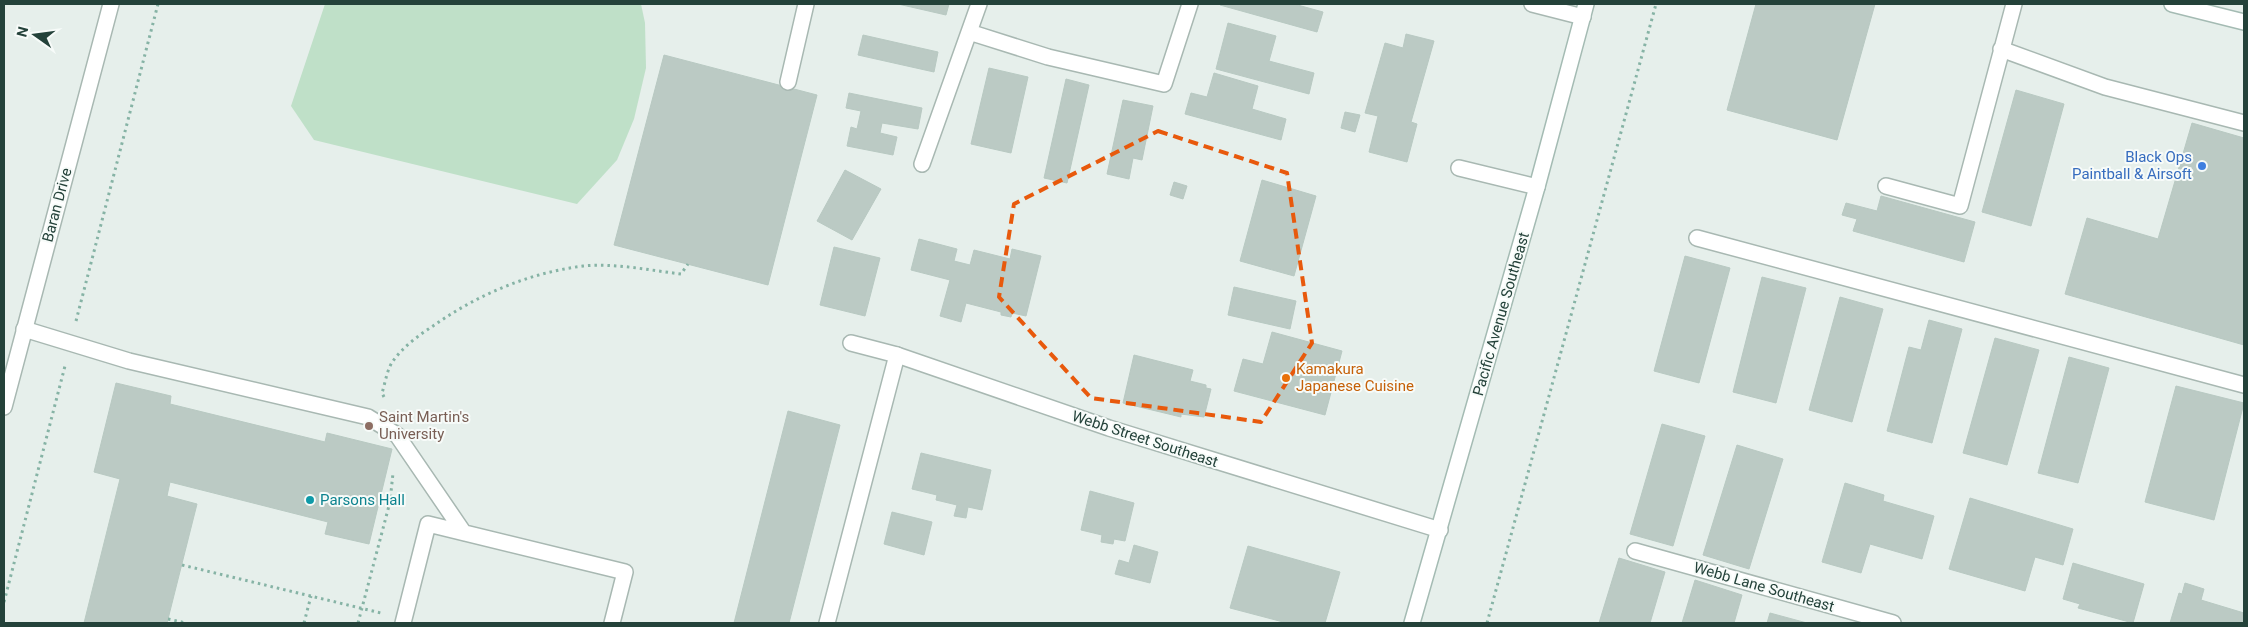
<svg xmlns="http://www.w3.org/2000/svg" width="2248" height="627" font-family="Roboto,sans-serif">
	<style>
		.green { fill: #bfe0c8 }
		.building { fill: #bbcac4; stroke: #b8c9c2 }
		.lines { fill: none; stroke-linecap: round; stroke-linejoin: round }
		.lane-casing { stroke: #a8b8b2; stroke-width: 18 }
		.street-casing { stroke: #a8b8b2; stroke-width: 18 }
		.secondary-casing { stroke: #a4bbb3; stroke-width: 18 }
		.path { stroke: #86b3a5; stroke-width: 3; stroke-dasharray: 2.5 4; stroke-linecap: butt }
		.lane { stroke: #fff; stroke-width: 15 }
		.street { stroke: #fff; stroke-width: 15 }
		.secondary { stroke: #fff; stroke-width: 15 }
		.marked { fill: none; stroke: #e8590c; stroke-width: 4; stroke-dasharray: 10 6; stroke-linejoin: round }
		.shop-dot { fill: #3f7fe0; stroke: #f7fbf9; stroke-width: 2 }
		.food-dot { fill: #e8710a; stroke: #f7fbf9; stroke-width: 2 }
		.education-dot { fill: #8d6e63; stroke: #f7fbf9; stroke-width: 2 }
		.culture-dot { fill: #0f9aa8; stroke: #f7fbf9; stroke-width: 2 }
		.labels { text-anchor: middle; stroke-width: 4; stroke-linejoin: round; paint-order: stroke }
		.shop-label { font-size: 15px; fill: #366cbe; stroke: #f7fbf9; text-anchor: end }
		.street-label { font-size: 15px; fill: #24423a; stroke: #f7fbf9 }
		.food-label { font-size: 15px; fill: #c56008; stroke: #f7fbf9; text-anchor: start }
		.education-label { font-size: 15px; fill: #785e54; stroke: #f7fbf9; text-anchor: start }
		.culture-label { font-size: 15px; fill: #0d838f; stroke: #f7fbf9; text-anchor: start }
	</style>
	<rect width="100%" height="100%" fill="#e6efeb"/>
	<path class="green" d="M325,4h316l4,19 1,45 -12,51 -17,41 -40,44 -263,-64 -23,-34z"/>
	<path class="building" d="M898,4h51l-3,11z
		M1220,4h74l29,8 -6,20 -97,-27z
		M1756,4h119l-38,136 -110,-30z
		M1228,23l48,13 -7,25 45,12 -5,21 -93,-25z
		M1406,34l28,7 -23,81 6,2 -10,38 -38,-10 9,-36 -13,-3 20,-70 18,5z
		M863,35l75,17 -4,20 -76,-17z
		M664,55l153,40 -49,190 -154,-40z
		M989,68l39,9 -17,76 -40,-9z
		M1214,73l44,13 -6,23 34,10 -5,21 -96,-26 6,-21 16,4z
		M1066,79l23,6 -22,98 -23,-5z
		M2016,90l48,14 -33,122 -49,-14z
		M849,93l73,15 -4,21 -36,-6 -2,10 17,4 -4,18 -46,-9 4,-19 6,2 4,-18 -15,-3z
		M1123,100l30,6 -11,54 -9,-2 -4,21 -22,-5z
		M1345,112l15,3 -5,17 -14,-4z
		M2192,123l52,15v207l-179,-51 22,-76 71,21z
		M845,170l36,19 -29,51 -35,-19z
		M1262,180l54,16 -22,80 -54,-15z
		M1174,182l13,4 -4,13 -13,-4z
		M1881,196l94,26 -11,40 -111,-31 4,-12 -15,-4 4,-12 31,8z
		M919,239l38,10 -3,12 16,4 4,-15 36,9 2,-10 29,7 -15,60 -14,-3 -1,4 -10,-2v-3l-35,-9 -5,19 -21,-6 10,-36 -39,-10z
		M834,247l46,11 -15,58 -45,-11z
		M1685,256l45,12 -31,115 -45,-12z
		M1762,277l44,11 -30,115 -43,-11z
		M1234,287l62,14 -6,28 -62,-14z
		M1840,297l43,12 -31,113 -43,-12z
		M1929,320l33,9 -30,114 -45,-12 22,-84 12,3z
		M1272,332l70,19 -17,64 -91,-24 9,-32 20,5z
		M1995,338l44,12 -32,115 -44,-12z
		M1134,355l59,15 -3,11 16,4v3l5,1 -7,28 -23,-3v3l-58,-14z
		M2069,357l40,11 -31,115 -40,-10z
		M116,383l55,13 -1,8 155,38 2,-9 65,16 -23,95 -44,-10 3,-12 -158,-40 -3,14 30,8 -30,119h-83l36,-144 -26,-7z
		M2176,386l68,17 -30,117 -69,-18z
		M788,411l52,14 -51,198h-55z
		M1662,424l43,12 -32,110 -43,-12z
		M1737,445l46,14 -34,110 -46,-14z
		M921,453l70,17 -9,40 -14,-3 -2,11 -12,-2 3,-11 -21,-5 1,-5 -25,-6z
		M1845,483l39,12 -1,6 51,15 -12,43 -52,-15 -9,29 -39,-11z
		M1090,491l44,12 -9,38 -11,-2 -1,5 -12,-2 1,-7 -21,-5z
		M1970,498l103,31 -10,36 -28,-8 -10,34 -76,-22z
		M892,512l40,10 -8,33 -40,-11z
		M1134,545l24,7 -8,31 -35,-9 4,-14 10,3z
		M1248,546l92,26 -15,51h-38l-57,-15z
		M1619,558l46,14 -15,51h-51z
		M2073,563l71,21 -11,39 -55,-15 2,-4 -17,-5z
		M1695,580l47,15 -8,28h-52z
		M2185,583l19,6 -3,11 43,13v10h-74l9,-30 3,1z
		M1770,613l37,10h-40z"/>
	<g class="lines">
		<defs>
			<path id="lane" d="M1532,4l51,13
				M969,32l79,25 116,27 26,-80
				M2001,49l104,38 139,36
				M788,82l18,-78
				M922,164l57,-160
				M1459,168l78,19
				M1886,186l74,20 54,-202
				M1697,238l547,147
				M24,329l105,32 239,56 29,18 67,98
				M403,623l25,-99 197,48 -13,51
				M827,623l70,-268"/>
			<path id="street" d="M851,343l46,12 212,73 331,102
				M4,407l107,-403
				M1635,551l258,72"/>
			<path id="secondary" d="M2172,4l72,18
				M1412,623l125,-436 49,-183"/>
		</defs>
		<use href="#lane" class="lane-casing"/>
		<use href="#street" class="street-casing"/>
		<use href="#secondary" class="secondary-casing"/>
		<path class="path" d="M76,321l82,-317
			M384,397l-2,-4c3,-9 5,-24 11,-32 10,-14 26,-26 40,-35 44,-31 95,-53 150,-60 32,-3 65,4 98,8l7,-10
			M182,565l199,48
			M4,602l61,-236
			M168,619l18,4
			M304,623l7,-27
			M358,623l32,-121 3,-29
			M1487,623l169,-619"/>
		<use href="#lane" class="lane"/>
		<use href="#street" class="street"/>
		<use href="#secondary" class="secondary"/>
	</g>
	<path class="marked" d="M1158,131l129,42 25,170 -51,79 -170,-24 -92,-101 15,-93z"/>
	<circle class="shop-dot" cx="2202" cy="166" r="5"/>
	<circle class="food-dot" cx="1286" cy="378" r="5"/>
	<circle class="education-dot" cx="369" cy="426" r="5"/>
	<circle class="culture-dot" cx="310" cy="500" r="5"/>
	<g class="labels">
		<g class="shop-label">
			<text x="2192" y="162">Black Ops<tspan x="2192" dy="17">Paintball &amp; Airsoft</tspan></text>
		</g>
		<g class="street-label">
			<text transform="translate(57 205) rotate(-75)" y="5">Baran Drive</text>
			<text transform="translate(1501 314) rotate(-74)" y="5">Pacific Avenue Southeast</text>
			<text transform="translate(1145 439) rotate(18)" y="5">Webb Street Southeast</text>
			<text transform="translate(1764 587) rotate(16)" y="5">Webb Lane Southeast</text>
		</g>
		<g class="food-label">
			<text x="1296" y="374">Kamakura<tspan x="1296" dy="17">Japanese Cuisine</tspan></text>
		</g>
		<g class="education-label">
			<text x="379" y="422">Saint Martin's<tspan x="379" dy="17">University</tspan></text>
		</g>
		<g class="culture-label">
			<text x="320" y="505">Parsons Hall</text>
		</g>
	</g>
	<rect width="2248" height="627" fill="none" stroke="#24423a" stroke-width="10"/>
	<g transform="translate(35 35) rotate(284)" stroke="#f7fbf9" stroke-width="4" paint-order="stroke">
	<path d="M0-4L9 19L0 12L-9 19Z" fill="#24423a"/>
	<text y="-8" font-size="14" font-weight="bold" text-anchor="middle" fill="#24423a">N</text>
	</g>
</svg>
